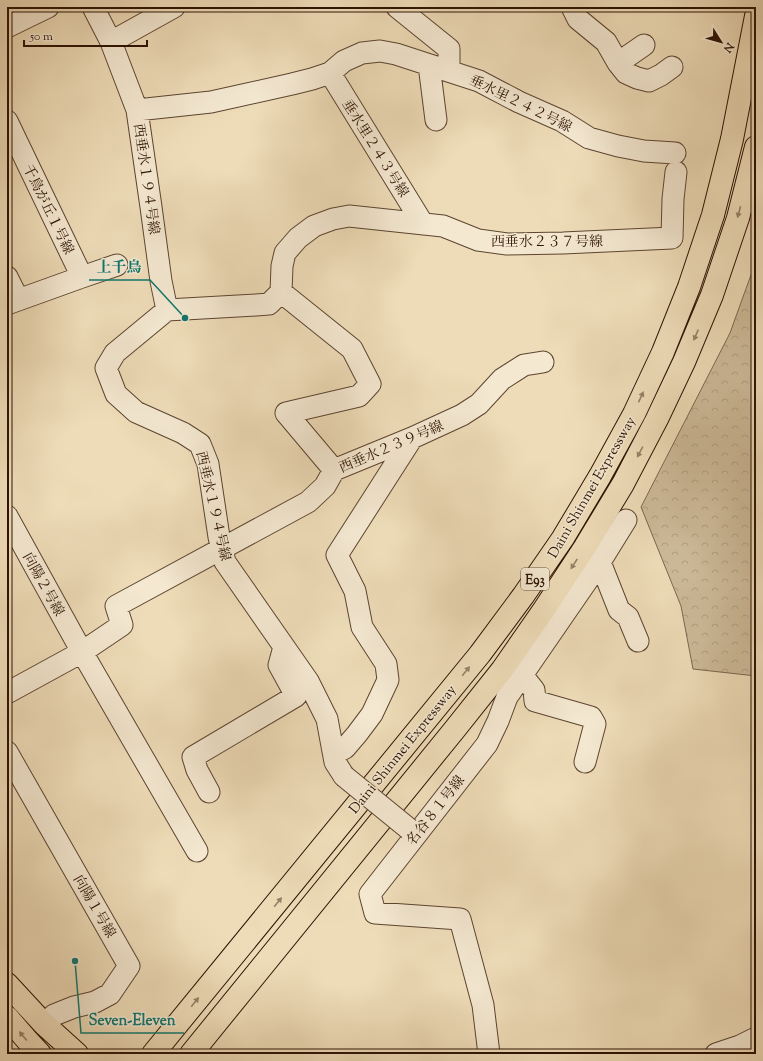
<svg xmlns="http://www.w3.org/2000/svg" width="763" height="1061" font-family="'Sorts Mill Goudy','Noto Serif JP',serif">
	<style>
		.forest { fill: url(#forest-crowns); stroke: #7c664e }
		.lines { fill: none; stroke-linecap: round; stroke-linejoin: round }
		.minor-casing { stroke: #5c4430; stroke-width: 23 }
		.major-casing { stroke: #2c1203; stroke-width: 24 }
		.highway-casing { stroke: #2c1203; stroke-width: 24 }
		.minor { stroke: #f4e8d1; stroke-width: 21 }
		.major { stroke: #eedcb8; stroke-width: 22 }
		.highway { stroke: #eedcb8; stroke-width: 22 }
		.minor-bridge-casing { stroke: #5c4430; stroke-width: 23; stroke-linecap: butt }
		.minor-bridge { stroke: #f4e8d1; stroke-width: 21 }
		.oneway { fill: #978167 }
		.labels { text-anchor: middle; stroke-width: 3; stroke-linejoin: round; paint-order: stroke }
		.shield { fill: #f4e8d1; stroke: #685241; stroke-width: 1 }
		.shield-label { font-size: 13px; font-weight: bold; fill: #2c1203 }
		.street-label { font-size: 14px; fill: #2c1203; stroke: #f4e8d1 }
		.leader { fill: none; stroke: #0f766e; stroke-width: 1.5 }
		.callout-dot { fill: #0f766e; stroke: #f4e8d1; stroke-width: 1.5 }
		.callout-label { font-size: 15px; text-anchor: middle; font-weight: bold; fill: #0f766e; stroke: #f4e8d1; stroke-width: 3; stroke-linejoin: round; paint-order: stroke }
	</style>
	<defs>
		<pattern id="forest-crowns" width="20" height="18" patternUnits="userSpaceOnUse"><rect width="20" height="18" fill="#cdba99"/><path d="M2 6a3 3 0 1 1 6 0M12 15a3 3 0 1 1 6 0" fill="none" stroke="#b09f82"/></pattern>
	</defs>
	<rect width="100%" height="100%" fill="#eedcb8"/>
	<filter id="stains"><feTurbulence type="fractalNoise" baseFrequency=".005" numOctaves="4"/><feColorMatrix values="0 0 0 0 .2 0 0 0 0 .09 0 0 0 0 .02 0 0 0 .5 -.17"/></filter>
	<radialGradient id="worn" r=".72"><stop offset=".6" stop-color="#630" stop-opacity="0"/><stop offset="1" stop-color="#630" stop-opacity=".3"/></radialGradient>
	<path class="forest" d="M756,261v415l-63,-7 -12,-63 -40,-99 89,-174z"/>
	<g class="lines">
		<defs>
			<path id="minor" d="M93,7l18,35 26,68 14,97 10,74 6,29
				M397,7l52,42v22
				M572,7l6,12 28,23 12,21 8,10 11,5 12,3 12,-6 11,-8
				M7,27l41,-20
				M111,42l63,-35
				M618,63l26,-18
				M429,65l7,55
				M330,73l93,151
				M137,110l74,-8 81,-18 20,-5 18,-6 14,-12 18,-8 18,-2 16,3 83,27 40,21 43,19 27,17 29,8 26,5 31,2
				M7,121l75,156
				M7,277l11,22
				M281,292l71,57 18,35 -11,12 -73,17 48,57
				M7,304l75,-27 35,-12
				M167,310l89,-5 13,-1 12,-12 1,-26 3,-13 13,-15 16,-12 19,-7 16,-3 94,10 35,14 29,4 56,-1 109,-5 1,-39 3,-27
				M167,310l-52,43 -9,15 10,26 20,18 47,21 17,11 8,20 11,73 6,25 83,119 19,38 8,43 9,14
				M7,516l75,136 115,199
				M600,562l19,48 9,7 10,24
				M522,675l12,15 1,11 56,16 4,7 -10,38
				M7,693l75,-41 40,-27 -6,-19 192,-104 17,-16 9,-16 78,-32 50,-23 17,-11 23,-25 22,-14 19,-3
				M7,752l122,214 -19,28 -15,8 -21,5 -20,8 -10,9
				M334,754l11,-6 12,-14 15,-20 16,-34 -2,-16 -24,-37 -7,-36 -18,-36 75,-117
				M209,792l-12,-22 -4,-13 103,-61 -17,-31 5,-18
				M489,1054l-6,-49 -23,-86 -85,-6 -5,-19 117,-150 11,-23 9,-24 93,-135 26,-42
				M716,1054l24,-8 16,-8"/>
			<path id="major" d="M7,984l37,40 33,30
				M7,1017l20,23 13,14"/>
			<path id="highway" d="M153,1054l327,-400 43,-58 40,-58 37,-62 34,-62 29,-62 26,-65 24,-72 19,-76 24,-123
				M191,1054l264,-325 47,-59 41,-59 42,-64 38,-63 34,-65 27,-57 28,-67 26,-77 18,-71"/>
		</defs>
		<use href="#minor" class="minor-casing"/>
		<use href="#major" class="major-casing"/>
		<use href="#highway" class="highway-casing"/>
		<use href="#minor" class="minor"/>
		<use href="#major" class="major"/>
		<use href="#highway" class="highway"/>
		<defs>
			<path id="minor-bridge" d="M344,776l65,53"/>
		</defs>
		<use href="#minor-bridge" class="minor-bridge-casing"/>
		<use href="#minor-bridge" class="minor-bridge"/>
	</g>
	<defs><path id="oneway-solid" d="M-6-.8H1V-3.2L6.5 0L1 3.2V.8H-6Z"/></defs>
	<g class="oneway">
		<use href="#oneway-solid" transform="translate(739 212) rotate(105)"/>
		<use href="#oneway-solid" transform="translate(696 335) rotate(113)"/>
		<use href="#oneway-solid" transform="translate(641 397) rotate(-65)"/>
		<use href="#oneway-solid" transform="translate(640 452) rotate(118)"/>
		<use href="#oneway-solid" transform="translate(574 564) rotate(123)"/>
		<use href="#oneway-solid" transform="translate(466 671) rotate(-51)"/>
		<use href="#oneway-solid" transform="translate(278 902) rotate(-51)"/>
		<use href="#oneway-solid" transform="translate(195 1002) rotate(-51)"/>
		<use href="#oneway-solid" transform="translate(23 1036) rotate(-130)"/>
	</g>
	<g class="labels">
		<rect class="shield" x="521" y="568" width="28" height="22" rx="3"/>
		<g class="shield-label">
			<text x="535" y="584">E93</text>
		</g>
		<g class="street-label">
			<text transform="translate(521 103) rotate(26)" y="5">垂水里２４２号線</text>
			<text transform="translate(376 148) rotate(58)" y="5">垂水里２４３号線</text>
			<text transform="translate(147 179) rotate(82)" y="5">西垂水１９４号線</text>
			<text transform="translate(49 209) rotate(64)" y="5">千鳥が丘１号線</text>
			<text x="547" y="246">西垂水２３７号線</text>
			<text transform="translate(391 446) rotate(-23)" y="5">西垂水２３９号線</text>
			<text transform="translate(591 487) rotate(-60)" y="5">Daini Shinmei Expressway</text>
			<text transform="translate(214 506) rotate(77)" y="5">西垂水１９４号線</text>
			<text transform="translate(44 584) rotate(61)" y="5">向陽２号線</text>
			<text transform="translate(402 749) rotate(-51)" y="5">Daini Shinmei Expressway</text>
			<text transform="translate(435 810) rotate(-52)" y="5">名谷８１号線</text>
			<text transform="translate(95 906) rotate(60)" y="5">向陽１号線</text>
		</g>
	</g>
	<path class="leader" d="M185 318L150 280H89M75 961L81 1033H184"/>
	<g class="callout-dot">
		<circle cx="185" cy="318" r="4"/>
		<circle cx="75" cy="961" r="4"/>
	</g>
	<g class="callout-label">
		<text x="119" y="272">上千鳥</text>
		<text x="132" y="1025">Seven-Eleven</text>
	</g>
	<rect width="763" height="1061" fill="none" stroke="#eedcb8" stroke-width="24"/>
	<rect x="8" y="8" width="747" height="1045" fill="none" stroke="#2c1203" stroke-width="2"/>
	<rect x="12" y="12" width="739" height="1037" fill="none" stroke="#2c1203"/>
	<g transform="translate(721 42) rotate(127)" stroke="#f4e8d1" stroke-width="3" paint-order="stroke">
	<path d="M0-3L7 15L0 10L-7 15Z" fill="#2c1203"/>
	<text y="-6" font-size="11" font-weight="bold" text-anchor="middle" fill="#2c1203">N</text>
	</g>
	<path d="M24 40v6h123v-6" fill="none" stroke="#2c1203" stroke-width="2"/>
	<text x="30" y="40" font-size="12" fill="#2c1203" stroke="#f4e8d1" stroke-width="3" paint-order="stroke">50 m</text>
	<rect width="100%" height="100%" filter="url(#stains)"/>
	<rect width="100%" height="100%" fill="url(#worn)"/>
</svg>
